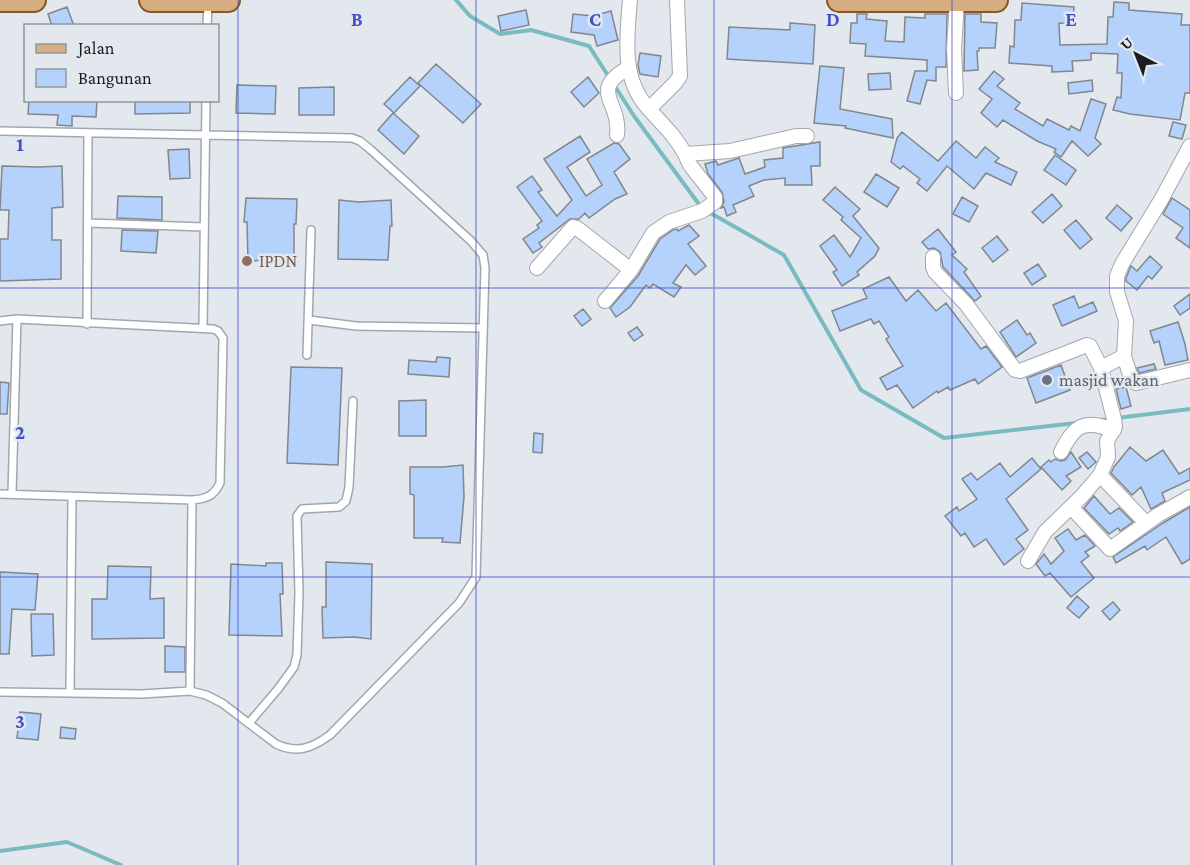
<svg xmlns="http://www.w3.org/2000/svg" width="1190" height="865" font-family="'Crimson Pro',serif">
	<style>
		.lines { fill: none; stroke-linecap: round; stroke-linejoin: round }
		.stream { stroke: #79bbbf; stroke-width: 4 }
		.building { fill: #b4d2fc; stroke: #82868d; stroke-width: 1.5 }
		.service-casing { stroke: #a2a7ae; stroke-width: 10 }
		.minor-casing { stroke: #a2a7ae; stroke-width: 16 }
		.primary-casing { stroke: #83582a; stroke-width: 26 }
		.service { stroke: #fff; stroke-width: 7 }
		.minor { stroke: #fff; stroke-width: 14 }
		.primary { stroke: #d6ae82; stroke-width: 22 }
		.grid { fill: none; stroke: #4351c5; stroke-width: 1.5; stroke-opacity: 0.55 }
		.education-dot { fill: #8d6e63; stroke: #e2e8ee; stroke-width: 2 }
		.worship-dot { fill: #6b7280; stroke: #e2e8ee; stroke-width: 2 }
		.labels { text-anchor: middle; stroke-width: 5; stroke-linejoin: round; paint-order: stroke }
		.education-label { font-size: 18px; fill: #785e54; stroke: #e2e8ee; text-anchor: start }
		.worship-label { font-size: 18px; fill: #5b616d; stroke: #e2e8ee; text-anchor: start }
		.grid-label { font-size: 20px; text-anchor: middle; font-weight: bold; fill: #4351c5; stroke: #e2e8ee; stroke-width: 5; stroke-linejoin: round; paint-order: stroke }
	</style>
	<rect width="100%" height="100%" fill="#e2e8ee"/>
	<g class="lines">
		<path class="stream" d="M456,0l14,16 30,18 31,-4 58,16 45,70 67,91
			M707,211l77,44 77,135 83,48 132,-15
			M1101,420l89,-11
			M0,851l67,-9 54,23"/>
	</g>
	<path class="building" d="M1114,2l15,1v7l53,4 -1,11h9v68h-5l-5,27 -50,-6 -17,-4 4,-13 4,1 1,-25h-5l1,-19 -27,-1v7l-19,1 1,10 -21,1v-6l-43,-3 1,-17 4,1 1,-27h6l1,-17 52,4 -1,17 -14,-1 1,22 47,-1 1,-27h5z
		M67,7l7,19h-22l-4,-12z
		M526,10l3,15 -28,6 -3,-15z
		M611,11l7,29 -21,6 -3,-11 -23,-3 2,-18 20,2z
		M857,14h10l-1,5 21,2 -2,20 19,1 1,-25 20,1v-4h22l-1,53h-10v14l-9,-1 -7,24 -13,-3 8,-30h12v-11l-62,-4 1,-12 -16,-1 1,-20h6z
		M965,14h16v8l16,1 -2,25h-16v3h-2l1,19 -14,1z
		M790,23l25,2 -2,39 -86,-5 2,-32 61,3z
		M640,53l21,3 -3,21 -18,-3 -2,-9z
		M436,64l45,40 -18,19 -45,-40z
		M820,66l24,2 -4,41 52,10 1,19 -48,-10 1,-2 -32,-3z
		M994,71l10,8 -7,7 23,17 -5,6 28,17 4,-7 22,11 2,-4 9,5 11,-32 15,5 -11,34 6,6 -13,12 -16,-15 -11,16 -7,-5 2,-3 -19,-8 -34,-21 -6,7 -16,-14 11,-14 -13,-10z
		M890,73l1,16 -22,1 -1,-16z
		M410,77l10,9 -26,27 -10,-9z
		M588,77l11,16 -15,14 -13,-15z
		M1092,80l1,11 -24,3 -1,-11z
		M237,85l39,1 -1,28 -39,-1z
		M334,87v28h-35v-27z
		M29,100h68l-1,17 -24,-1v10l-15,-1 1,-10 -30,-1z
		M135,100h55v13l-55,1z
		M393,113l26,23 -15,18 -26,-24z
		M1173,122l13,3 -4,14 -13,-3z
		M902,132l36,29 18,-20 20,17 9,-11 14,11 -4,4 22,10 -6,13 -25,-12 -12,16 -27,-23 -20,25 -10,-8 3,-4 -17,-13 -3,3 -9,-7 6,-24z
		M580,136l10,16 -23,15 19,29 16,-11 -15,-26 27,-16 5,1 11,15 -16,13 13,22 -12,5 -26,19 -4,-5 -6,6h-9l-31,24 3,4 -9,6 -10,-14 16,-11 -2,-3 5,-4 -25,-34 15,-11 10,14 -4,2 19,24 15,-16 -28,-41z
		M820,142v24h-9l1,19h-27v-7l-21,2 -15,6 5,10 -21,9 3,7 -9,4 -3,-9 -3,1 3,-6 -2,-10 -14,-18 -3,-10 11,-3 2,4 21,-7 6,16 20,-7 -1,-7 19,-2v-10z
		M189,149l1,29 -20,1 -2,-29z
		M1055,155l21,15 -10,15 -22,-15z
		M2,166l37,1 23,-1 1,41 -11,1v32h9v39l-61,2v-42h8l1,-29h-9z
		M876,174l23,14 -12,19 -23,-15z
		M835,187l25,22 -7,7 26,32 -4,8 -18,16 2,3 -17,11 -9,-14 4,-2 -17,-24 14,-11 16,22 11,-19 -20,-18 2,-3 -20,-17z
		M1052,194l10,12 -19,17 -11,-11z
		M118,196l44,1v23l-45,-2z
		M962,197l16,9 -9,16 -16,-8z
		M246,198l51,1 -1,25h-2v35l-46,2 -1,-39h-3z
		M1172,198l18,12v38l-14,-10 7,-10 -20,-14z
		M339,200l20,2 32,-2 1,26h-2l-2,34 -50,-1z
		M1117,205l15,13 -11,13 -15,-13z
		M1076,220l16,19 -12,10 -16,-19z
		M689,225l10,11 -11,8 18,22 -11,9 -9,-10 -13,18 8,4 -7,10 -21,-13 -3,4 -4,-3 -16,22 -14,10 -6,-9 28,-32 22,-37 13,-9 4,-1 1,2z
		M938,229l18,23 -4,3 15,14 -3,3 17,24 -6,5 -32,-34 -3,-15 -6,-4 -6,1 -6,-7z
		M122,230l36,1 -2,22 -35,-2z
		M997,236l11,14 -15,12 -11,-14z
		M1150,256l12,11 -10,12 -4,-3 -11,14 -11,-9v-3l5,-12 6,5z
		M1038,264l8,12 -14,9 -8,-12z
		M889,277l17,24 12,-11 18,21 10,-8 35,46 5,-3 16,21 -24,17 -3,-5 -25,11 -2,-3 -10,6 -1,-2 -24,17 -16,-23 -10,5 -7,-12 23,-12 -17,-27 3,-2 -10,-16 -5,3 -3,-5 -31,12 -8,-20 35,-13 -4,-9z
		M1190,294v14l-10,7 -6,-9z
		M1074,296l5,12 14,-6 4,9 -35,15 -9,-21z
		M583,309l8,10 -9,7 -8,-10z
		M1017,320l10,15 3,-2 6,10 -20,14 -16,-25z
		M1178,322l7,22 3,16 -23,5 -6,-24 -5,2 -4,-12z
		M637,327l6,8 -9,6 -6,-8z
		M437,357l13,1 -1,19 -41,-3 1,-14 27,2z
		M1154,364l2,5 -17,4 -2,-5z
		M1061,365l9,25 -34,13 -9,-25z
		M291,367l51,1 -4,97 -51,-2z
		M0,382l9,1 -2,31h-7z
		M1126,387l5,19 -10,3 -5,-20z
		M426,400v36h-27v-35z
		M534,433l9,1 -1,19 -9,-1z
		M1130,447l16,14 17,-11 16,24 11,-6v12l-28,13 3,8 -14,8 -10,-22 -9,8 -21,-22 3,-6z
		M1071,452l10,15 -15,9 5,5 -9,9 -21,-23 8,-7 2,2 4,-3 6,2 4,-1z
		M1087,452l9,10 -8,7 -9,-11z
		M1032,458l9,11 -35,30 22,31 -12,9 8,10 -20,16 -18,-26 -12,8 -9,-14 -4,3 -16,-20 12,-9 2,4 18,-12 -15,-20 9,-6 6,7 23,-17 10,14z
		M463,465l1,32 -4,46 -18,-1 1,-4h-29v-43l-4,-1v-27h33z
		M1094,496l16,18 9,-6 14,14 -13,9 -2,-3 -9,6 -25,-26z
		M1190,507v52l-8,5 -16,-27 -19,13 -2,-4 -29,17 -3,-6 50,-34z
		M1068,529l8,11 9,-5 10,11 -10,6 4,4 -8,6 13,16 -23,19 -21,-24 -5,3 -9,-12 8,-10 7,10 13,-13 -9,-13z
		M326,562l46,2 -1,75 -17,-2 -31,1 -1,-31h4z
		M266,563h16l1,31h-3l2,42 -53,-1 2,-71 35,2z
		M108,566l43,1 -1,32 14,-1v40l-72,1v-40h15z
		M0,572l38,2 -3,36 -23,-1 -3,45h-9z
		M1077,596l12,11 -10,11 -12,-10z
		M1113,602l7,8 -10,10 -8,-9z
		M31,614h22l1,41 -22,1z
		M165,646l20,1v25h-20z
		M20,712l21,2 -3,26 -21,-2z
		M61,727l15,2 -1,10 -15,-1z"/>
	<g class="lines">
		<defs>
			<path id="service" d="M207,26l1,-22
				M0,131l352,7 8,3 11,9 100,91 12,14 2,13 -9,309 -17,26 -129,132c-18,13 -33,19 -54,9l-54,-41 -16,-8 -16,-4 -48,3 -142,-2
				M89,223l115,4
				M309,320l47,6 127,2
				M0,321l17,-2 196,10 5,2 5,7 -3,145c-6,13 -14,16 -28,17l-192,-6
				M87,324l1,-191
				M203,328l3,-228
				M307,355l4,-125
				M12,493l5,-174
				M190,691l2,-191
				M70,692l2,-194
				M249,723l29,-34 16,-22 3,-12 2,-62 -2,-77 5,-7 37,-2 7,-6 3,-14 4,-86"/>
			<path id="minor" d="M630,0c-3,37 -9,77 17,107 14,16 28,28 38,47l45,-3 66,-15h11
				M956,93l-2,-45 3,-47
				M649,109l27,-27 4,-6 -3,-76
				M617,135c4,-34 -29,-44 11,-67
				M933,257v10l2,5 31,32 49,66 5,1 67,-26 3,1 11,22
				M537,268l36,-41 4,1 54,42
				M605,301l26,-31 22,-37 16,-11 33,-11 13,-9v-5l-25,-32 -5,-11
				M1124,356l7,22 5,5 54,-13
				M1061,452c14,-27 22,-33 53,-22
				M1100,475l46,48
				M1071,507l39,42 48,-34 32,-18
				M1028,561l17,-29 37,-36 18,-21 8,-18 -1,-16 8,-14 -1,-8 -13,-51 23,-12 2,-35 -9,-29v-16l5,-12 39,-64 29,-54"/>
			<path id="primary" d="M0,0h34
				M151,0h77
				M839,0h157"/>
		</defs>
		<use href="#service" class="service-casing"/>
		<use href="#minor" class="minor-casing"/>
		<use href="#primary" class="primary-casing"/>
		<use href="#service" class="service"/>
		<use href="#minor" class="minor"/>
		<use href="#primary" class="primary"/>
	</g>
	<path class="grid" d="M238,0v865M476,0v865M714,0v865M952,0v865M0,288h1190M0,577h1190"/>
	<circle class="education-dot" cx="247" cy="261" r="6"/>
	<circle class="worship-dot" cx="1047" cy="380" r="6"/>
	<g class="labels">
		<g class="education-label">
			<text x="259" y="267">IPDN</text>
		</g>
		<g class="worship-label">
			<text x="1059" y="386">masjid wakan</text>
		</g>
	</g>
	<g class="grid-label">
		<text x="357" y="26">B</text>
		<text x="595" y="26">C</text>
		<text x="833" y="26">D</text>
		<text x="1071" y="26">E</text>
		<text x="20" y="151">1</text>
		<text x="20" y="439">2</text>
		<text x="20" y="728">3</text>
	</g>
	<rect x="24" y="24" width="195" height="78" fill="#e2e8ee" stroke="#93979c" stroke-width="1.5"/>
	<rect x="36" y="44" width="30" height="9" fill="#d6ae82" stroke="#93979c" stroke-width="1.5"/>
	<text x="78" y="54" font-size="18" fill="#1c1d20">Jalan</text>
	<rect x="36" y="69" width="30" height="18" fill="#b4d2fc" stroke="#93979c" stroke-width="1.5"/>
	<text x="78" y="84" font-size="18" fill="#1c1d20">Bangunan</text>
	<g transform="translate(1136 54) rotate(318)" stroke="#e2e8ee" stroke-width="4.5" paint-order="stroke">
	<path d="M0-4.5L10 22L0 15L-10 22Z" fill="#1c1d20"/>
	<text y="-9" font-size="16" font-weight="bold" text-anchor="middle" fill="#1c1d20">U</text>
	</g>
</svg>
